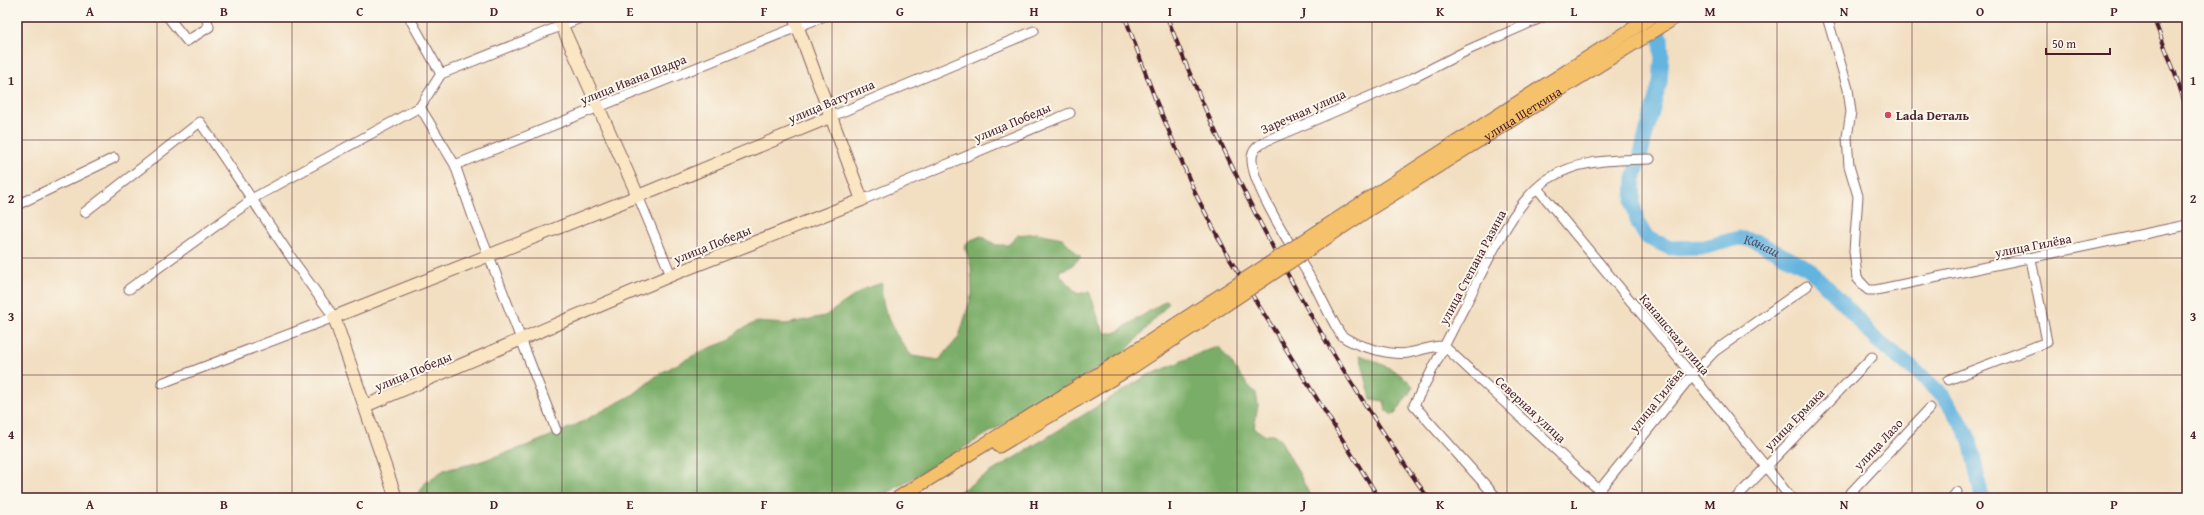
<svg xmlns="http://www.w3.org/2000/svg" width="2204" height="515" font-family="'Gentium Book Plus',serif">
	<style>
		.forest { fill: #7aad68; stroke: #62664a }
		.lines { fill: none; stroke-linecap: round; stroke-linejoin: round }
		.river { stroke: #64b4df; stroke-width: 15 }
		.street-casing { stroke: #856260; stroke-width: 11 }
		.secondary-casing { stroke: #856260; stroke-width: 14 }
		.primary-casing { stroke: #856260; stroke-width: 15 }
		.street { stroke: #fff; stroke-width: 9 }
		.secondary { stroke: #fbe6c4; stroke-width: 12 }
		.primary { stroke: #f5c16b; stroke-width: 13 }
		.rail-casing { stroke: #4a1f2b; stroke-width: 4 }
		.rail { stroke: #fbf7ec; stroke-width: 2.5; stroke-dasharray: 8; stroke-linecap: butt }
		.primary-bridge-casing { stroke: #856260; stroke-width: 15; stroke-linecap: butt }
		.primary-bridge { stroke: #f5c16b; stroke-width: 13 }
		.grid { fill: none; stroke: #4a1f2b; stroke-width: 1; stroke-opacity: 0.55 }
		.poi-dot { fill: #d1495b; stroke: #fbf7ec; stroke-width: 1.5 }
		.labels { text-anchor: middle; stroke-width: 4; stroke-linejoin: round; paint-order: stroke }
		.street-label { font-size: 13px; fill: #4a1f2b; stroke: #fbf7ec }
		.poi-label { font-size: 13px; font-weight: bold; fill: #4a1f2b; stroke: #fbf7ec; text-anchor: start }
		.water-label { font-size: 14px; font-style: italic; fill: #53536a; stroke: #fbf7ec }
		.neatline { fill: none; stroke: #4a1f2b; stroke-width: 1.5 }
		.grid-label { font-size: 13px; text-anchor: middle; font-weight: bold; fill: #4a1f2b }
	</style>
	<rect width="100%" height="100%" fill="#fbf7ec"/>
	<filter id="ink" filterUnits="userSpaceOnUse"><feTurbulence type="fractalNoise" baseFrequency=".025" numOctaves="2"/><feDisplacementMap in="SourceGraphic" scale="8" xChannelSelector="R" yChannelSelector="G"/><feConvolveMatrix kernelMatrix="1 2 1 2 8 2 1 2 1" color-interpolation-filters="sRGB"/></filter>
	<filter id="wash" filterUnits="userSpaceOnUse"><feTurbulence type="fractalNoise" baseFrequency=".012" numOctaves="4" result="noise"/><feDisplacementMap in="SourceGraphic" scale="16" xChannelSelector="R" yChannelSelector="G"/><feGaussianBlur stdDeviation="0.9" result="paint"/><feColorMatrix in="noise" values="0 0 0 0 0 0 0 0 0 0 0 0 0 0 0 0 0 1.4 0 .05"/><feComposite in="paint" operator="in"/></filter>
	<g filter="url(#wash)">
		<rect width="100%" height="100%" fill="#f2dec1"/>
		<path class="forest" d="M1037,233l25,5 19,19 -11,10 -11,4c3,9 12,15 19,23l11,-3c6,14 8,29 16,42h10l52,-33 2,3 -44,49 -246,146h-463l10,-16 18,-12 32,-7 53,-18 45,-19 60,-32 25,-20 43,-23 26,-10 12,-11 16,-8 30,2 39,-8 39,-27 18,-6c-3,26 14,54 30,73l27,4 20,-23 13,-43 -1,-28 -6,-19 4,-6 12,-5 15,9h12l10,-10z
			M1219,347l29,38 8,8 2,12 -4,23 10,7h11l6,6 19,34 11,23h-362l199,-123c25,-8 46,-22 71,-28z
			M1360,355c15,6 45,18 53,32l-18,27 -3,1 -6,-5 -2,-9 -13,-2z"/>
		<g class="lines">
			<path class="river" id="s1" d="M1652,17l9,21 1,17 -2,27 -26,97 -1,25 5,19 8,14 24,11 35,-1 34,-9 16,3 53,27 42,42 25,29 47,37 21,20 20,30 7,15 12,57"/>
		</g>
	</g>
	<g filter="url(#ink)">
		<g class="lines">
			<defs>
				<path id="street" d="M168,17l19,24 22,-14 -3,-10
					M409,17l32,57
					M1543,17l-75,33 -55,28 -145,62c-9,5 -16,9 -16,19 -1,27 47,99 62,125 9,17 17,35 27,51 13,11 51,21 67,18 13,-2 24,-8 36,-7l155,144
					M1827,17l21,72 3,23 -4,25 2,29 9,30 -4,55 2,17 1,10 11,12h8l311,-65
					M441,74l-21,33 35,58 18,52 16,39 67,174
					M441,74l142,-57
					M830,117l204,-86
					M455,165l367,-148
					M1537,188l155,187 99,123
					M638,196l33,79
					M862,200l208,-87
					M17,205l97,-47
					M85,212l115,-90 97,144 37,51 -172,66
					M129,289l128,-93 163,-89
					M1948,380l99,-38 -16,-83
					M1497,498l-83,-93c18,-34 35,-69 53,-103 18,-36 47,-101 81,-123 31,-20 67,-19 102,-20
					M1593,498l99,-123 23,-24 92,-65
					M1736,498l136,-141
					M1846,498l84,-90
					M1952,498l5,-6"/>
				<path id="secondary" d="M558,17l80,179
					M365,406l309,-132 188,-74 -68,-183
					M396,498l-62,-181 304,-121 192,-79"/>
				<g id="primary">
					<path d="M1362,203l289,-186"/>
					<path id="s2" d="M1368,210l308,-193"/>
					<path d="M999,446l133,-79"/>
					<path d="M898,498l228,-141"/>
				</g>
			</defs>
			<use href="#street" class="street-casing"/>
			<use href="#secondary" class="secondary-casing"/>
			<use href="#primary" class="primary-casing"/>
			<use href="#street" class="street"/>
			<use href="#secondary" class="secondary"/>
			<use href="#primary" class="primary"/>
			<defs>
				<path id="rail" d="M1125,17l29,79 42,99 33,63 150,240
					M1167,17c66,170 156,332 261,481
					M2153,17l22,56 12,37"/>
			</defs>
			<use href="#rail" class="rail-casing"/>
			<use href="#rail" class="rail"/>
			<defs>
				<path id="primary-bridge" d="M1126,357l236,-154
					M1132,367l236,-157"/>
			</defs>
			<use href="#primary-bridge" class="primary-bridge-casing"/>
			<use href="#primary-bridge" class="primary-bridge"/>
		</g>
	</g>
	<path class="grid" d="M157,17v481M292,17v481M427,17v481M562,17v481M697,17v481M832,17v481M967,17v481M1102,17v481M1237,17v481M1372,17v481M1507,17v481M1642,17v481M1777,17v481M1912,17v481M2047,17v481M17,140h2170M17,258h2170M17,375h2170"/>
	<circle class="poi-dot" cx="1888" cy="115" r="4"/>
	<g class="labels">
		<g class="street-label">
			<text transform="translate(633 79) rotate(-22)" y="5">улица Ивана Шадра</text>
			<text transform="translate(831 101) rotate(-23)" y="5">улица Ватутина</text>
			<text transform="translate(1303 111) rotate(-24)" y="5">Заречная улица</text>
			<text dy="5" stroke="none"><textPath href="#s2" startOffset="182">улица Щеткина</textPath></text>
			<text transform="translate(1012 122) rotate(-23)" y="5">улица Победы</text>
			<text transform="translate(712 244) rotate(-22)" y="5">улица Победы</text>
			<text transform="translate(2033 245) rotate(-11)" y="5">улица Гилёва</text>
			<text transform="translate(1472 267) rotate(-62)" y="5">улица Степана Разина</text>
			<text transform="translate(1675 334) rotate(50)" y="5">Канашская улица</text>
			<text transform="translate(413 371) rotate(-23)" y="5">улица Победы</text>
			<text transform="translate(1656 400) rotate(-51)" y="5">улица Гилёва</text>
			<text transform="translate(1531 409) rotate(43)" y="5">Северная улица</text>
			<text transform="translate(1794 419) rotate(-46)" y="5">улица Ермака</text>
			<text transform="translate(1878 444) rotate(-47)" y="5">улица Лазо</text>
		</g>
		<g class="poi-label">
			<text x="1896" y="120">Lada Dеталь</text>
		</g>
		<g class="water-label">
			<text dy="5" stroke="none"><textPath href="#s1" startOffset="349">Канаш</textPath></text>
		</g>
	</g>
	<rect width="2204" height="515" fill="none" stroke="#fbf7ec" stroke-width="44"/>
	<path d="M2046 48v6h64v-6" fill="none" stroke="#4a1f2b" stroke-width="2"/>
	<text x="2052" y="48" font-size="12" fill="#4a1f2b" stroke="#fbf7ec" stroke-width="3" paint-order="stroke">50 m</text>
	<rect x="22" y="22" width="2160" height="471" class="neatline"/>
	<g class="grid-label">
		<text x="90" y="16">A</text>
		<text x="224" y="16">B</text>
		<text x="360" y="16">C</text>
		<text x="494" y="16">D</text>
		<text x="630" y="16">E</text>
		<text x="764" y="16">F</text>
		<text x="900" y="16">G</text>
		<text x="1034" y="16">H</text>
		<text x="1170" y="16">I</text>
		<text x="1304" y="16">J</text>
		<text x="1440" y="16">K</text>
		<text x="1574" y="16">L</text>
		<text x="1710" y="16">M</text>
		<text x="1844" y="16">N</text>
		<text x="1980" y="16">O</text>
		<text x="2114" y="16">P</text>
		<text x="11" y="85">1</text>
		<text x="2193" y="85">1</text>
		<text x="11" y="203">2</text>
		<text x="2193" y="203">2</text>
		<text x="11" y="321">3</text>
		<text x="2193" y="321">3</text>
		<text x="11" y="439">4</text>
		<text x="2193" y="439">4</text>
		<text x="90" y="509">A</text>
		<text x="224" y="509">B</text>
		<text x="360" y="509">C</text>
		<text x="494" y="509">D</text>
		<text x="630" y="509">E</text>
		<text x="764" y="509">F</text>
		<text x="900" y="509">G</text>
		<text x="1034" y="509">H</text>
		<text x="1170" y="509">I</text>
		<text x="1304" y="509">J</text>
		<text x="1440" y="509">K</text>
		<text x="1574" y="509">L</text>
		<text x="1710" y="509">M</text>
		<text x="1844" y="509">N</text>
		<text x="1980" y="509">O</text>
		<text x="2114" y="509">P</text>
	</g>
</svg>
